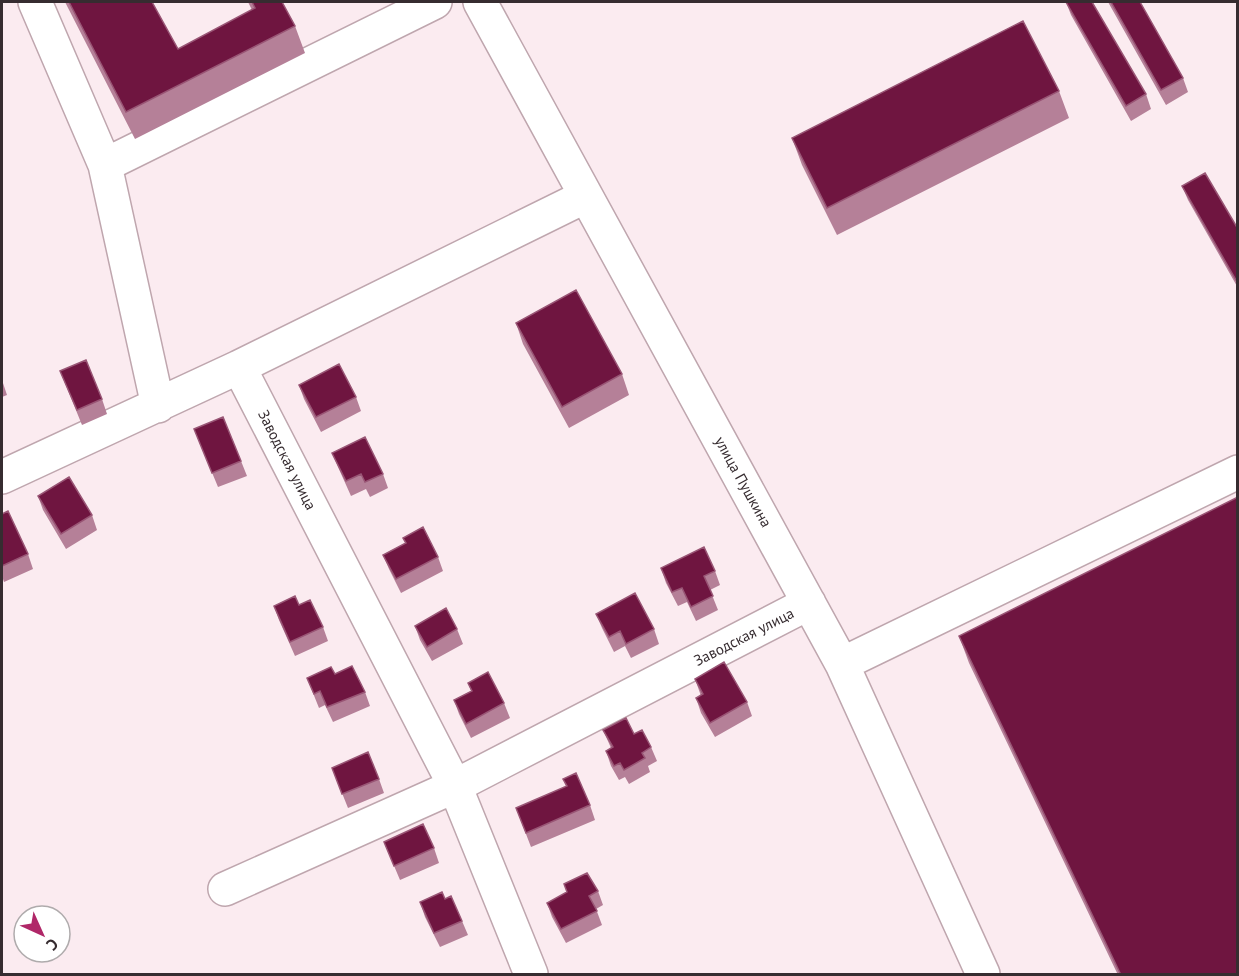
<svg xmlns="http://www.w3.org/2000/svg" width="1239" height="976" font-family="'PT Sans',sans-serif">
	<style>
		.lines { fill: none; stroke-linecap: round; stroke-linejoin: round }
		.minor-casing { stroke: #bfa6ae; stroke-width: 36 }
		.minor { stroke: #fff; stroke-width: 33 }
		.wall { fill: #b58098 }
		.building { fill: #6f1540; stroke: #995575; stroke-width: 1.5 }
		.labels { text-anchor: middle; stroke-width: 6; stroke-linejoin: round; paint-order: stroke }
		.street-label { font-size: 15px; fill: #362c30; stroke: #fff }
	</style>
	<rect width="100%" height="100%" fill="#fbebf0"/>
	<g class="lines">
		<defs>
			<path id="minor" d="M35,2l70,163 53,241
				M480,2l362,662 141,310
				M105,165l330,-163
				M239,367l347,-171
				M2,477l237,-110 216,419 76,188
				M842,664l396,-192
				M225,889l230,-103 354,-183"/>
		</defs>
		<use href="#minor" class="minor-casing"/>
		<use href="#minor" class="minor"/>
	</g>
	<path class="wall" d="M65,2h87l26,47 74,-39 -4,-8h34l13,24 10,27 -170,86z
		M1066,2l80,92 5,15 -20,12 -60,-106z
		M1108,2h32l43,76 5,14 -22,13z
		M1059,91l10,27 -232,117 -35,-70 -10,-27z
		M1182,186l56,43v59l-50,-88z
		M516,323l106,51 7,21 -60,33 -46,-84z
		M60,371l42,28 5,15 -25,11z
		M2,380l5,15 -5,2z
		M299,385l57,12 5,14 -40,21 -17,-33z
		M194,429l47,32 6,15 -29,11z
		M332,453l51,21 5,14 -18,9 -4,-8 -15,7 -13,-29z
		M38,496l54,19 5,15 -31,19 -23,-39z
		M2,514l26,40 5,15 -29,13 -2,-6z
		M403,538l35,19 5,14 -42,22 -12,-24 -6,-14 22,-12z
		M661,568l54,3 5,14 -10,5 8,20 -22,11 -9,-19 -9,4 -12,-23z
		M299,605l24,22 5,14 -33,15 -16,-36 -5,-14z
		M596,614l58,15 5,15 -28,14 -6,-12 -11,6 -12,-24z
		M415,626l42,3 6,15 -31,17 -12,-21z
		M959,636l279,339h-120l-149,-312z
		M335,674l30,18 5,14 -37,16 -8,-17 -6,3 -12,-30z
		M695,679l52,23 5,14 -37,21 -14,-24 -5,-15 5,-2z
		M468,683l36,20 6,15 -39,20 -12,-24 -5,-14 17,-9z
		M603,730l31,4 17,13 6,14 -9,5 2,6 -21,12 -4,-7 -6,3 -8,-14 -5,-15 5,-3z
		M332,768l47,11 5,14 -36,15z
		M563,779l27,26 5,15 -64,27 -15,-39 50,-21z
		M384,842l50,6 5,15 -39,17z
		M598,891l5,14 -7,4 6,16 -36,18 -14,-26 -5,-14z
		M445,899l17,22 6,14 -28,12 -15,-30 -5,-15z"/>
	<path class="building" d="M69,2h83l26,47 77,-41 -3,-6h30l13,24 -169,86z
		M1066,2h26l54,92 -20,12z
		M1111,2h29l43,76 -22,12z
		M1023,21l36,70 -232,117 -35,-70z
		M1205,173l33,56v50l-2,1 -54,-94z
		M576,290l46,84 -60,33 -46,-84z
		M86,360l16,39 -25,11 -17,-39z
		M339,364l17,33 -40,20 -17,-32z
		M223,417l18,44 -29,12 -18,-44z
		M365,437l18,37 -18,8 -4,-8 -15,7 -14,-28z
		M69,477l23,38 -31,19 -23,-38z
		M1238,497v478h-117l-162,-339z
		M8,511l20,43 -26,12v-52z
		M423,527l15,30 -42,22 -13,-24 23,-12 -3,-5z
		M704,547l11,24 -11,5 9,20 -22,11 -9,-19 -10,4 -11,-24z
		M635,593l19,36 -28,15 -6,-13 -11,6 -13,-23z
		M295,596l4,9 11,-5 13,27 -33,15 -16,-36z
		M446,608l11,21 -30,18 -12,-21z
		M724,662l23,40 -37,21 -14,-25 7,-4 -8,-15z
		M352,666l13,26 -38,15 -7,-16 -6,3 -7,-16 24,-11 4,7z
		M488,672l16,31 -38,21 -12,-24 18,-9 -4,-8z
		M626,718l8,16 8,-4 9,17 -9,6 3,5 -21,12 -4,-7 -6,3 -8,-15 7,-4 -10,-17z
		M368,752l11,27 -37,15 -10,-26z
		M576,773l14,32 -64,28 -10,-25 51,-22 -4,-7z
		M423,824l11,24 -40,18 -10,-24z
		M587,873l11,18 -9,5 8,15 -36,18 -14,-26 20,-11 -3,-8z
		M442,892l3,7 6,-3 11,25 -28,12 -14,-31z"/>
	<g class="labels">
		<g class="street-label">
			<text transform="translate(287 460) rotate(63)" y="5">Заводская улица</text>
			<text transform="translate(743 482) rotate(61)" y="5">улица Пушкина</text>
			<text transform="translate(744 637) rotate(-27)" y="5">Заводская улица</text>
		</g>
	</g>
	<rect width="1239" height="976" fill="none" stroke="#362c30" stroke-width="6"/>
	<g transform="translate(42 934) rotate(135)"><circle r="28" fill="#ffffff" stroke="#afabac" stroke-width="1.5"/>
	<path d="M0-4.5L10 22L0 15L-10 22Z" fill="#b02768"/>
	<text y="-9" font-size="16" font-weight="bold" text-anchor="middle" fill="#362c30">С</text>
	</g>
</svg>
